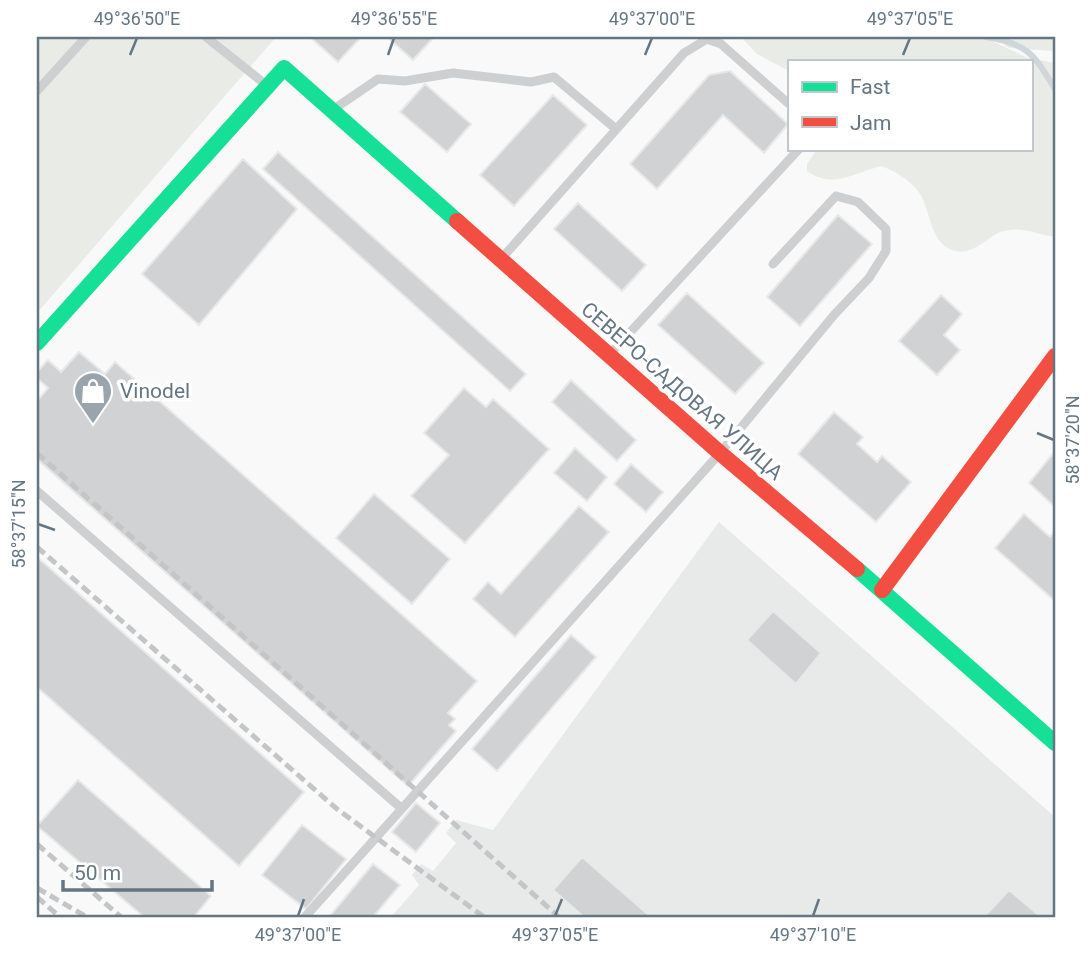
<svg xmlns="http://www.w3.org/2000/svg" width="1092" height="954" font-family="Roboto,sans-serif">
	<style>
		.built { fill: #e8e9e9 }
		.green { fill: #e8ebe6 }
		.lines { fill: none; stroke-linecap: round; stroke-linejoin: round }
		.stream { stroke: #ced6d9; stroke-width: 6 }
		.building { fill: #d0d2d3; stroke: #e8e8e8; stroke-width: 2 }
		.lane { stroke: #cecfd0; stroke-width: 9 }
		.fast { stroke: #16e098; stroke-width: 16 }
		.jam { stroke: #f24e42; stroke-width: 16 }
		.rail { stroke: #c3c5c6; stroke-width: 5; stroke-dasharray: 10 5; stroke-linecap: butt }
		.ticks { fill: none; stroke: #657683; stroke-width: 2.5 }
		.labels { text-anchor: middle; stroke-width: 7; stroke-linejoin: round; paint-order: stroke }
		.poi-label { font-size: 21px; fill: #657683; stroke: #fff; text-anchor: start }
		.street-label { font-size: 21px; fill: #657683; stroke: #fff }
		.neatline { fill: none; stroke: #657683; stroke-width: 2.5 }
		.ticks-label { font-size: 18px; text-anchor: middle; fill: #657683 }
	</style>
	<rect width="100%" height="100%" fill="#f9f9f9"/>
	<path class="built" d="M719,522l336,295v100h-664l28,-32 -7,-10 9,-11 12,7 23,-28 -10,-10 10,-13 37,10z"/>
	<path class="green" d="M37,37h239l-239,276z
		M741,37h242l45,21 27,5v174c-19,-3 -32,-11 -52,-6 -14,4 -30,25 -48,20 -25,-6 -24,-40 -35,-57 -8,-13 -24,-22 -38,-28 -28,6 -48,24 -75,5v-7l10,-15h214v-88h-242v10l-32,-17z
		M994,37h61v14l-46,-3z"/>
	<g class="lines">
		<path class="stream" d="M986,37c41,6 48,17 69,52"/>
	</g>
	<path class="building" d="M310,37h51l-23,25z
		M387,37h47l-21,23z
		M730,71l58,53 -24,29 -41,-38 -66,74 -27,-25 79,-89z
		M425,84l46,40 -24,28 -47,-40z
		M553,95l34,30 -73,81 -34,-31z
		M278,152l248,222 -16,17 -247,-222z
		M243,159l54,50 -98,116 -57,-51z
		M578,203l68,62 -24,26 -68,-62z
		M838,215l34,29 -72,82 -33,-29z
		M687,293l77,70 -29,31 -77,-69z
		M941,295l21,19 -18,21 16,15 -23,25 -38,-34z
		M79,352l26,22 10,-12 362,319 -29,32 7,6 -6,6 7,6 -48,55 -371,-327v-58l11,-13 -11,-10v-6l11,-12 13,12z
		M571,380l65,60 -19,21 -65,-59z
		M464,388l22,19 7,-8 56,50 -84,94 -54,-47 38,-41 -25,-22z
		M834,412l29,25 -6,7 20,18 5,-6 29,26 -35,40 -78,-68z
		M575,448l32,29 -20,24 -33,-28z
		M1055,451v56l-26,-24z
		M631,464l32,28 -17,20 -32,-28z
		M374,494l76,65 -38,45 -76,-66z
		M579,506l30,26 -94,105 -42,-38 15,-17 13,12z
		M1024,514l26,23 5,-7v71l-60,-53z
		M37,557l267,235 -65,74 -202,-179z
		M773,611l48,42 -25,31 -49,-44z
		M571,635l25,22 -99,114 -25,-22z
		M78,780l133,116 -17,21h-50l-107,-91z
		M416,803l24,20 -24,29 -24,-20z
		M302,825l44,34 -40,50 -44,-34z
		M582,857l69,60h-67l-31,-27z
		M373,864l27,21 -27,32h-44z
		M1009,890l32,27h-57z"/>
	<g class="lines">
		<path class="lane" d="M206,37l59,47
			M37,91l49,-54
			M334,109l44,-30 27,2 48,-8 78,9 23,-5 62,52
			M502,258l182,-205 23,-14 14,5 68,60
			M611,353l188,-204
			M37,491l364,317
			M305,917l415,-464 114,-138 35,-37 17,-27v-22l-28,-27 -22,-6 -63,68"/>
		<path class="fast" d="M37,343l247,-275 173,153
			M857,569l198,174"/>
		<path class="jam" d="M457,221l263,232 137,116
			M882,590l173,-234"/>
		<path class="rail" d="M37,453l522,464
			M37,547l300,262 147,108
			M37,844l84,73
			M37,888l50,29
			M37,897l23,20"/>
	</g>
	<path class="ticks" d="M130,55l7,-17M388,55l6,-17M645,55l7,-17M903,55l7,-17M1037,433l17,7M38,524l17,6M298,916l6,-17M555,916l7,-17M813,916l6,-17"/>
	<defs>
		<symbol id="shop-pin" viewBox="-11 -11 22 30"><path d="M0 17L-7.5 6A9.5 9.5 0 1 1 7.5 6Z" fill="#99a4ac" stroke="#fff"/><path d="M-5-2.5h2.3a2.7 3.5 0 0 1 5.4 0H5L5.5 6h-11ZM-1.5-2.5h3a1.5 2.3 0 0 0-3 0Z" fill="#fff"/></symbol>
	</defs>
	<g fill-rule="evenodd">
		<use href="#shop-pin" x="71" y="369" width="44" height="60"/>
	</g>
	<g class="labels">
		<g class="poi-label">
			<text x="120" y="398">Vinodel</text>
		</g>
		<g class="street-label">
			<text transform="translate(682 391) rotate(41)" y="7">СЕВЕРО-САДОВАЯ УЛИЦА</text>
		</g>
	</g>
	<rect width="1092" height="954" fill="none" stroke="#ffffff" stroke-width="77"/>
	<rect x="788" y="60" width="245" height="91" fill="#ffffff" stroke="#c1c8cd" stroke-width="2"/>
	<rect x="802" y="82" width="35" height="10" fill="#16e098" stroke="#c1c8cd" stroke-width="2"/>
	<text x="850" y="94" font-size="21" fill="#657683">Fast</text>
	<rect x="802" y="117" width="35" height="10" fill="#f24e42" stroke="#c1c8cd" stroke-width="2"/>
	<text x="850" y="130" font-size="21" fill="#657683">Jam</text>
	<path d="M63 880v10h149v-10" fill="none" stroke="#657683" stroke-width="3.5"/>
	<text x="74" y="880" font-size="21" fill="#657683" stroke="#ffffff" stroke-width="5" paint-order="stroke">50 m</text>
	<rect x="38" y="38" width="1016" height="878" class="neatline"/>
	<g class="ticks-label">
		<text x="137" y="25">49°36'50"E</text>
		<text x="394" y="25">49°36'55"E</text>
		<text x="652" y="25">49°37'00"E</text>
		<text x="910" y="25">49°37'05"E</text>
		<text transform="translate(1073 440) rotate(-90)" y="6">58°37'20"N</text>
		<text transform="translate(19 524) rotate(-90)" y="6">58°37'15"N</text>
		<text x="298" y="941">49°37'00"E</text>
		<text x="555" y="941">49°37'05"E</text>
		<text x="813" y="941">49°37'10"E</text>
	</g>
</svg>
